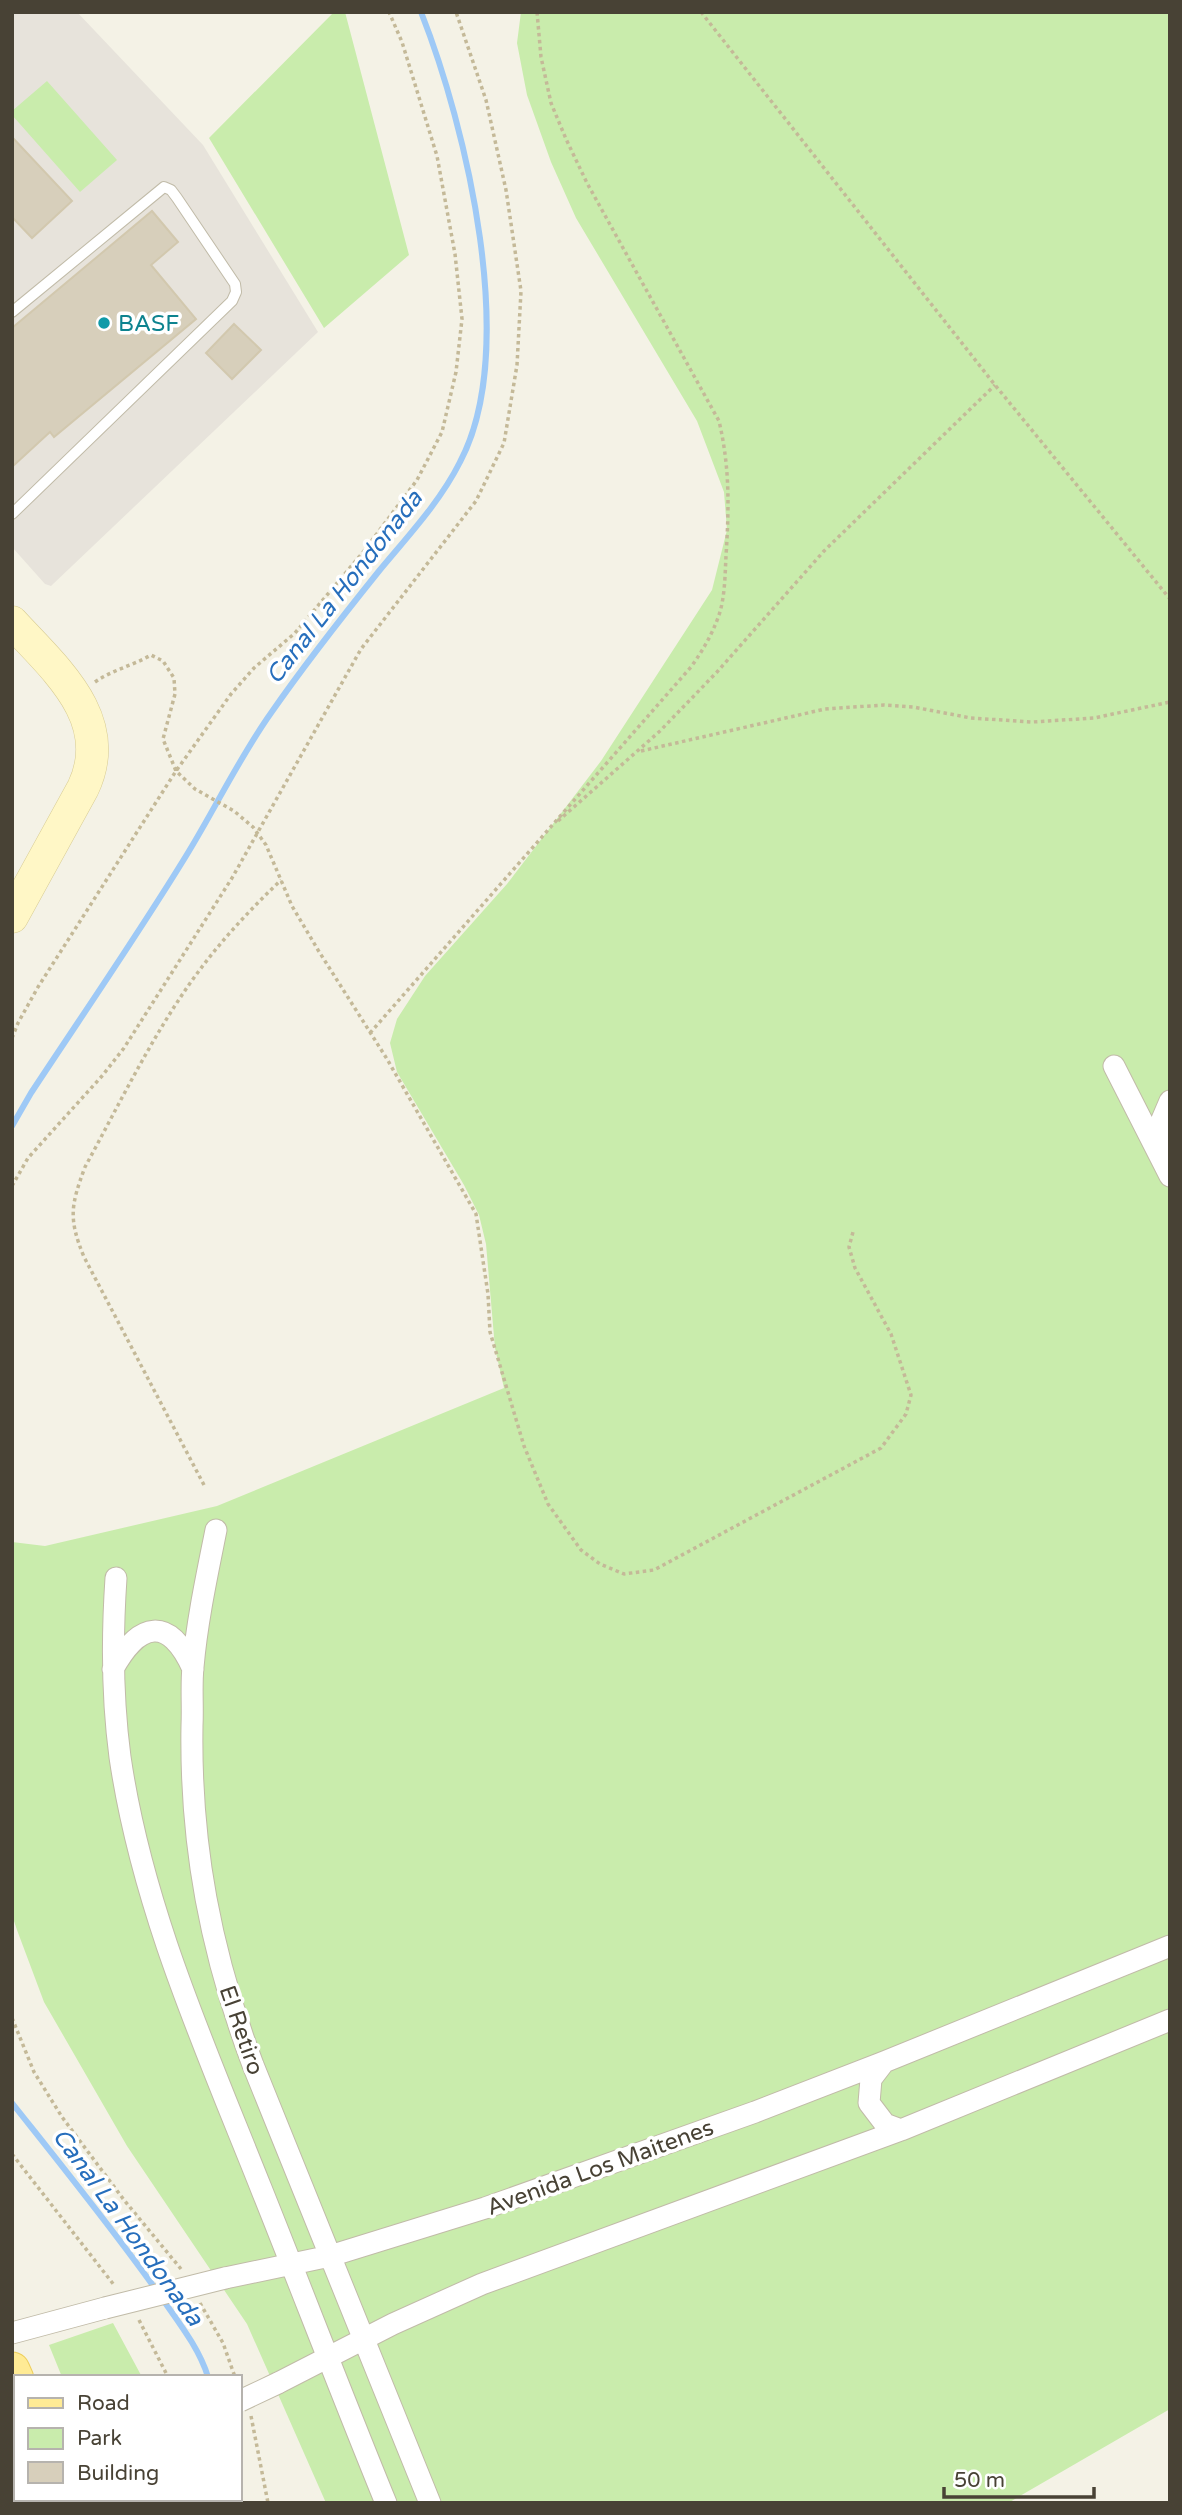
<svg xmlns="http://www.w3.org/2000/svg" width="1182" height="2515" font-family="'Varela Round',sans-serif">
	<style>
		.industrial { fill: #e7e3db }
		.green { fill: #c9ecac }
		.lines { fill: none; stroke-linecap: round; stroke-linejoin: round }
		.stream { stroke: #9ec9f6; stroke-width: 6 }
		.building { fill: #d7cfbb; stroke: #d2c8ae; stroke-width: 2 }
		.lane-casing { stroke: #c1bba8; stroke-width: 12 }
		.street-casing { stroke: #c1bba8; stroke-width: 23 }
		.secondary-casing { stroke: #d8cc93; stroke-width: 33 }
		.primary-casing { stroke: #edcf5c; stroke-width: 37 }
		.path { stroke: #c4b998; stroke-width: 3.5; stroke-dasharray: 3.5 3.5; stroke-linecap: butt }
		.lane { stroke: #fff; stroke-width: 10 }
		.street { stroke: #fff; stroke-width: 21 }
		.secondary { stroke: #fff7c6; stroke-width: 32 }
		.primary { stroke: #ffeb95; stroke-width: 35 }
		.street-bridge-casing { stroke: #c1bba8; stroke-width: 23; stroke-linecap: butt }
		.street-bridge { stroke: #fff; stroke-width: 21 }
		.culture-dot { fill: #0f9aa8; stroke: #fff; stroke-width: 2.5 }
		.labels { text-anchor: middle; stroke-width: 7; stroke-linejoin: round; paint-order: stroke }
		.culture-label { font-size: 23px; fill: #0d838f; stroke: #fff; text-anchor: start }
		.street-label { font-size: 23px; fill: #484235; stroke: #fff }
		.water-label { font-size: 24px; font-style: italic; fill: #266ebc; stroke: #fff }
	</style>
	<rect width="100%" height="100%" fill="#f4f2e6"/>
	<path class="industrial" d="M12,12h65l126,133 115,187 -267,254 -6,-2 -33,-37z"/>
	<path class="green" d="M334,12h11l64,243 -85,73 -115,-190z
		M521,12h649v2397l-162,94h-682l-79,-179 -120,-178 -83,-144 -27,-72 -5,-15v-373l33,4 172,-40 287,-118 -9,-40 -9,-104 -7,-29 -15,-30 -67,-113 -7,-29 7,-24 28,-43 82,-92 94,-123 111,-171 15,-60 -3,-38 -27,-71 -121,-203 -25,-56 -24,-67 -10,-52z
		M47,81l70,79 -37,32 -68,-77v-4z
		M113,2323l29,54h-80l-13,-32z"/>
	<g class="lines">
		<path class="stream" d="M12,1126l19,-33c52,-79 106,-157 155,-237 29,-47 53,-98 85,-143 34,-49 71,-96 108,-142 29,-35 61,-69 81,-109 60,-113 6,-336 -39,-450
			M12,2103c50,63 101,126 147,191 17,25 40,53 49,83
			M237,2499v4"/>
	</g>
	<path class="building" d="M12,137l60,64 -40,37 -20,-21z
		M152,211l26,31 -27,23 45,54 -142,118 -4,-5 -38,35v-139z
		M234,324l27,26 -29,29 -26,-26z"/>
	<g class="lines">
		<defs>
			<path id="lane" d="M12,312l152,-125 7,3 6,8 58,86 1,8 -4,9 -220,213"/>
			<path id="street" d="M1114,1066l56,110
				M1158,1151l3,-29 9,-21
				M216,1530c-9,45 -19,91 -23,137 -2,19 0,39 -1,59 -2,120 19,227 61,339l177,438
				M116,1578c-4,59 -4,119 4,179 22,151 85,290 141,431 42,105 82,210 125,315
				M113,1669c26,-47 56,-54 80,0
				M884,2062l-13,17 -2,24 16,21 16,6
				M225,2278l105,-22 155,-48 270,-96 129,-50 286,-116
				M12,2333l93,-25
				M278,2383l115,-59 89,-40 419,-154 269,-110"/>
			<path id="secondary" d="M12,622c42,46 104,97 71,166l-71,129
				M12,2484l4,-1"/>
			<path id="primary" d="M12,2370l4,9
				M65,2499l2,4"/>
		</defs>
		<use href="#lane" class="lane-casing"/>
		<use href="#street" class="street-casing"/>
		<use href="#secondary" class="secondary-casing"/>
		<use href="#primary" class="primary-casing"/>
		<path class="path" d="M701,12l294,373 175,214
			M95,682c17,-12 37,-16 56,-27l12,6 11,17 1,16 -12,45 13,32 19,18 39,22 19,16 13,18 26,61 26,44 69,109 89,155 12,80 2,38 34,114 24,58 33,46 19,14 24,10 30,-4 227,-122 25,-34 5,-19 -20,-61 -36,-66 -6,-21 4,-15
			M641,751l184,-42 59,-4 29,2 58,11 61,4 62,-4 76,-16
			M558,821l102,-90 57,-59 107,-121 171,-166
			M370,1033l321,-366c12,-17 21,-32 28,-52 6,-18 6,-40 7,-59 3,-48 4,-88 -7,-135l-132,-238 -21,-44 -15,-36 -10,-46 -4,-45
			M12,1038l6,-15 20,-36 138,-216 55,-77 23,-26 41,-35 69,-82 53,-71 25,-48 14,-60 6,-53 -7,-65 -18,-98 -35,-114 -13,-30
			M12,1186l16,-28 74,-82 22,-28 108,-170 129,-229 115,-148 28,-58 13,-78 4,-74 -15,-101 -20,-90 -30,-88
			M204,1485l-120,-228c-16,-39 -13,-52 1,-90 36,-66 74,-145 120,-204 23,-30 49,-57 76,-83
			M12,2018l22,54 28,45 62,83 57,69
			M12,2154l102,131
			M200,2303l23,40 12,34
			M139,2320l29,57
			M251,2416l17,87
			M215,2499v4"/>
		<use href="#lane" class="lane"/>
		<use href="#street" class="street"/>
		<use href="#secondary" class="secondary"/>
		<use href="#primary" class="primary"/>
		<defs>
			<path id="street-bridge" d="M105,2308l120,-30
				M240,2401l38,-18"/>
		</defs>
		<use href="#street-bridge" class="street-bridge-casing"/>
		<use href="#street-bridge" class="street-bridge"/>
	</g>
	<circle class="culture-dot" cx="104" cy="323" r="7"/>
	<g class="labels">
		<g class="culture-label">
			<text x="118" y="331">BASF</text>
		</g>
		<g class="street-label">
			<text transform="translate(242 2030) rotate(71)" y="8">El Retiro</text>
			<text transform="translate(600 2167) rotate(-20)" y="8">Avenida Los Maitenes</text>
		</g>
		<g class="water-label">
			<text transform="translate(344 587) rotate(-52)" y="8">Canal La Hondonada</text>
			<text transform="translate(128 2227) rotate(54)" y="8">Canal La Hondonada</text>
		</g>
	</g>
	<rect width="1182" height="2515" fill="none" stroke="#484235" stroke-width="28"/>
	<rect x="14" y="2375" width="228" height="126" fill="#ffffff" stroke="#b6b3ae" stroke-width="2"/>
	<rect x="28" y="2398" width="35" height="10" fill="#ffeb95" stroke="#b6b3ae" stroke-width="2"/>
	<text x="77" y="2410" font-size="21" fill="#484235">Road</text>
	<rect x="28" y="2428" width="35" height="21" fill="#c9ecac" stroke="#b6b3ae" stroke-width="2"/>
	<text x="77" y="2445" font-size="21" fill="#484235">Park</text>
	<rect x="28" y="2462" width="35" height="21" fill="#d7cfbb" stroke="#b6b3ae" stroke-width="2"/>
	<text x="77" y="2480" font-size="21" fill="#484235">Building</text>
	<path d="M944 2487v10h150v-10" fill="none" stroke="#484235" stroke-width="3.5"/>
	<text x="954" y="2487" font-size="21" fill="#484235" stroke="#ffffff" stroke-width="5" paint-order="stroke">50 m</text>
</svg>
